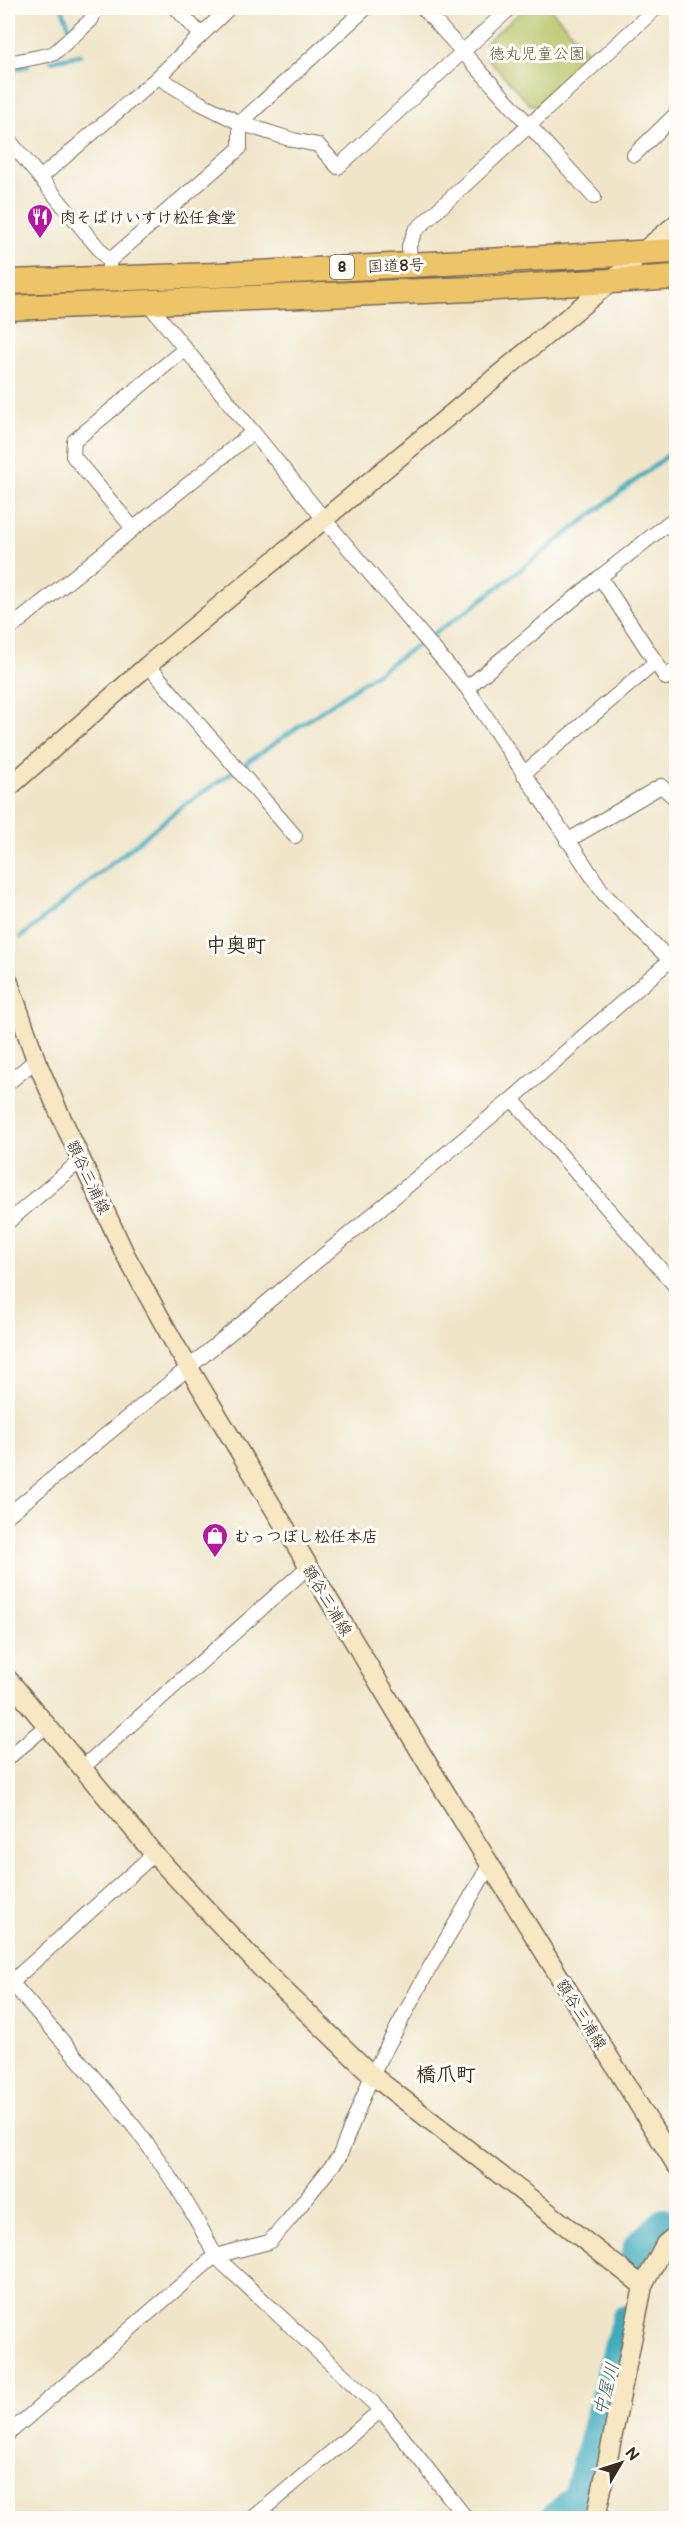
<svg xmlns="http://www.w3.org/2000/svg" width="684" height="2526" font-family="'Balsamiq Sans','Klee One',sans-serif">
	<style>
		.green { fill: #b5c466; stroke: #787742; stroke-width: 1.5 }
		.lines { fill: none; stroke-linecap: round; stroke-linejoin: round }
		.stream { stroke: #3eaabd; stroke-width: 4.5 }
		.river { stroke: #3eaabd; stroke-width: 28 }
		.street-casing { stroke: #7a6b5a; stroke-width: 16 }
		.secondary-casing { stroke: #7a6b5a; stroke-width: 21 }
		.highway-casing { stroke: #7a6b5a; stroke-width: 27 }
		.street { stroke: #fff; stroke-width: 14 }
		.secondary { stroke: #f8e7c3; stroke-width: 18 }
		.highway { stroke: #eec469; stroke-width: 24 }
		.labels { text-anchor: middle; stroke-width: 6; stroke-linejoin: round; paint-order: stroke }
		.shield { fill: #fdfcf7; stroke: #75695f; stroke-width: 1.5 }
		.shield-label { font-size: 15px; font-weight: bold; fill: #3b2a1e }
		.park-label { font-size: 16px; fill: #605834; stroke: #fdfcf7 }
		.poi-label { font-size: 16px; font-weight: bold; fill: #3b2a1e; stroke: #fdfcf7; text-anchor: start }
		.street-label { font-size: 16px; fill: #3b2a1e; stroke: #fdfcf7 }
		.water-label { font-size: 18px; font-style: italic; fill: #3c5d5e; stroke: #fdfcf7 }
		.quarter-label { font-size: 20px; font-weight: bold; fill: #3b2a1e; stroke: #fdfcf7 }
	</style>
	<rect width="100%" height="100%" fill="#fdfcf7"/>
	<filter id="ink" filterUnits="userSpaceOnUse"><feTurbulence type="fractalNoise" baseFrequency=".0167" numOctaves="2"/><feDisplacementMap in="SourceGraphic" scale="12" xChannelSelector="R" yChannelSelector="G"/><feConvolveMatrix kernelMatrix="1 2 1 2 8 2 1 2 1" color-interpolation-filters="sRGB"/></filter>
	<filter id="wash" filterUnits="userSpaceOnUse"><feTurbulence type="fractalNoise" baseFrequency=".008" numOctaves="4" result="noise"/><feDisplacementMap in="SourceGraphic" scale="24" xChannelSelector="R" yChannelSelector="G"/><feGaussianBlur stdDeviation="1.35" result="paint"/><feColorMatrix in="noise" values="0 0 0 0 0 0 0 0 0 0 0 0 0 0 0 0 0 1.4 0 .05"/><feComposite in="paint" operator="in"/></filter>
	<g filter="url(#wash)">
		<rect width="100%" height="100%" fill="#f0e5c9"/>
		<path class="green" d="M525,8h25l43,49 -54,50 -10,-3 -42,-46 -1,-16z"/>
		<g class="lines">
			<path class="stream" d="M62,8l8,21
				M51,61l29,-6
				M8,70l20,-4
				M21,937l159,-129 287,-197 209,-162"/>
			<path class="river" d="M635,2258l2,-12 27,-24
				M553,2518l24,-21 48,-178"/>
		</g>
	</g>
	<g filter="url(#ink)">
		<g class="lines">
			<defs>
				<path id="street" d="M176,8l25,27
					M423,8l171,189
					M8,63l45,-9 38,-34 5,-12
					M158,77l42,26 40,20 53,17 25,5 20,22 172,-159
					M8,139l101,122
					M634,155l42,-41
					M40,178l118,-101 71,-69
					M410,264l-1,-18 6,-15 241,-223
					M109,279v-18l131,-113v-25l126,-115
					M147,302l177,217 143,169 137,206 66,66
					M676,517l-76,60 66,101 10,-9
					M132,527l-59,-71 1,-15 111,-92
					M8,630l245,-198
					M148,665l147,171
					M467,688l133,-111
					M523,774l133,-112
					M567,841l94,-55 15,13
					M8,1083l28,-23
					M512,1099l164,188
					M8,1222l73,-62
					M8,1515l180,-147 324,-269 164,-144
					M8,1758l37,-31
					M81,1769l227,-202
					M11,1982c74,86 155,169 204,274l166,154 85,108
					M8,1985l146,-131
					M8,2434l207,-178 54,-14 19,-21 51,-64 33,-82 53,-99 65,-112
					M253,2518l128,-108"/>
				<path id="secondary" d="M8,788l140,-123 465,-385 28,-27 35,-29
					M8,980l28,80 21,48 68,146 52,94 252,418 247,399
					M8,1679l146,175 111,118 107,103 271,211
					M596,2518l47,-232 22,-42 11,-9"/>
				<path id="highway" d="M8,282l209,-7 459,-24
					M8,308l488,-20 180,-11"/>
			</defs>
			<use href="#street" class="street-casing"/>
			<use href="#secondary" class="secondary-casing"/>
			<use href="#highway" class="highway-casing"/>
			<use href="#street" class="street"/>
			<use href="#secondary" class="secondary"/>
			<use href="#highway" class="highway"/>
		</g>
	</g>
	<defs>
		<symbol id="restaurant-pin" viewBox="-11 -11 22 30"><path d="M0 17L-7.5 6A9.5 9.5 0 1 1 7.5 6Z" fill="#b5179e" stroke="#fdfcf7"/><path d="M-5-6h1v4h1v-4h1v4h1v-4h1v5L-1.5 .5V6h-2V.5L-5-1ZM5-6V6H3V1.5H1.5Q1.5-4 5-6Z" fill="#fff"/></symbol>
		<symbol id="shop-pin" viewBox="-11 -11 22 30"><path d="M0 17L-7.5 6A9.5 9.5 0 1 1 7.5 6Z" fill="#b5179e" stroke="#fdfcf7"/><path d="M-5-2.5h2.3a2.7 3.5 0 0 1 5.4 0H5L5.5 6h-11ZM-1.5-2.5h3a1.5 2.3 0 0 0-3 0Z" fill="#fff"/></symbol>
	</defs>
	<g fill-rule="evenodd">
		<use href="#restaurant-pin" x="25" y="202" width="30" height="40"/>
		<use href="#shop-pin" x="200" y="1521" width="30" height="40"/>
	</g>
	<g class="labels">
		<rect class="shield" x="330" y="255" width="24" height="24" rx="4.5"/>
		<g class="shield-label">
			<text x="342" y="272">8</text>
		</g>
		<g class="park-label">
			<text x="537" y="59">徳丸児童公園</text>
		</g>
		<g class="poi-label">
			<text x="60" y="223">肉そばけいすけ松任食堂</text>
			<text x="234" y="1542">むっつぼし松任本店</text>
		</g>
		<g class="street-label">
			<text transform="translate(396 265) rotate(-2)" y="6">国道8号</text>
			<text transform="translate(89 1177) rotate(65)" y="6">額谷三浦線</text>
			<text transform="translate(328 1600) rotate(59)" y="6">額谷三浦線</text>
			<text transform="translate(582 2014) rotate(58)" y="6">額谷三浦線</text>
		</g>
		<g class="water-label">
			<text transform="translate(606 2389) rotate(-75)" y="6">中屋川</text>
		</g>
		<g class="quarter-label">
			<text x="236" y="952">中奥町</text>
			<text x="446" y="2081">橋爪町</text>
		</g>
	</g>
	<rect width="684" height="2526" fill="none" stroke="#fdfcf7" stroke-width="30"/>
	<g transform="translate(621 2463) rotate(51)" stroke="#fdfcf7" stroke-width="4.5" paint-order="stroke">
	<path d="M0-4.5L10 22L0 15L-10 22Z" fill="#3b2a1e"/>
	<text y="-9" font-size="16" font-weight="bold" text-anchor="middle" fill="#3b2a1e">N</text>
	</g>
</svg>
